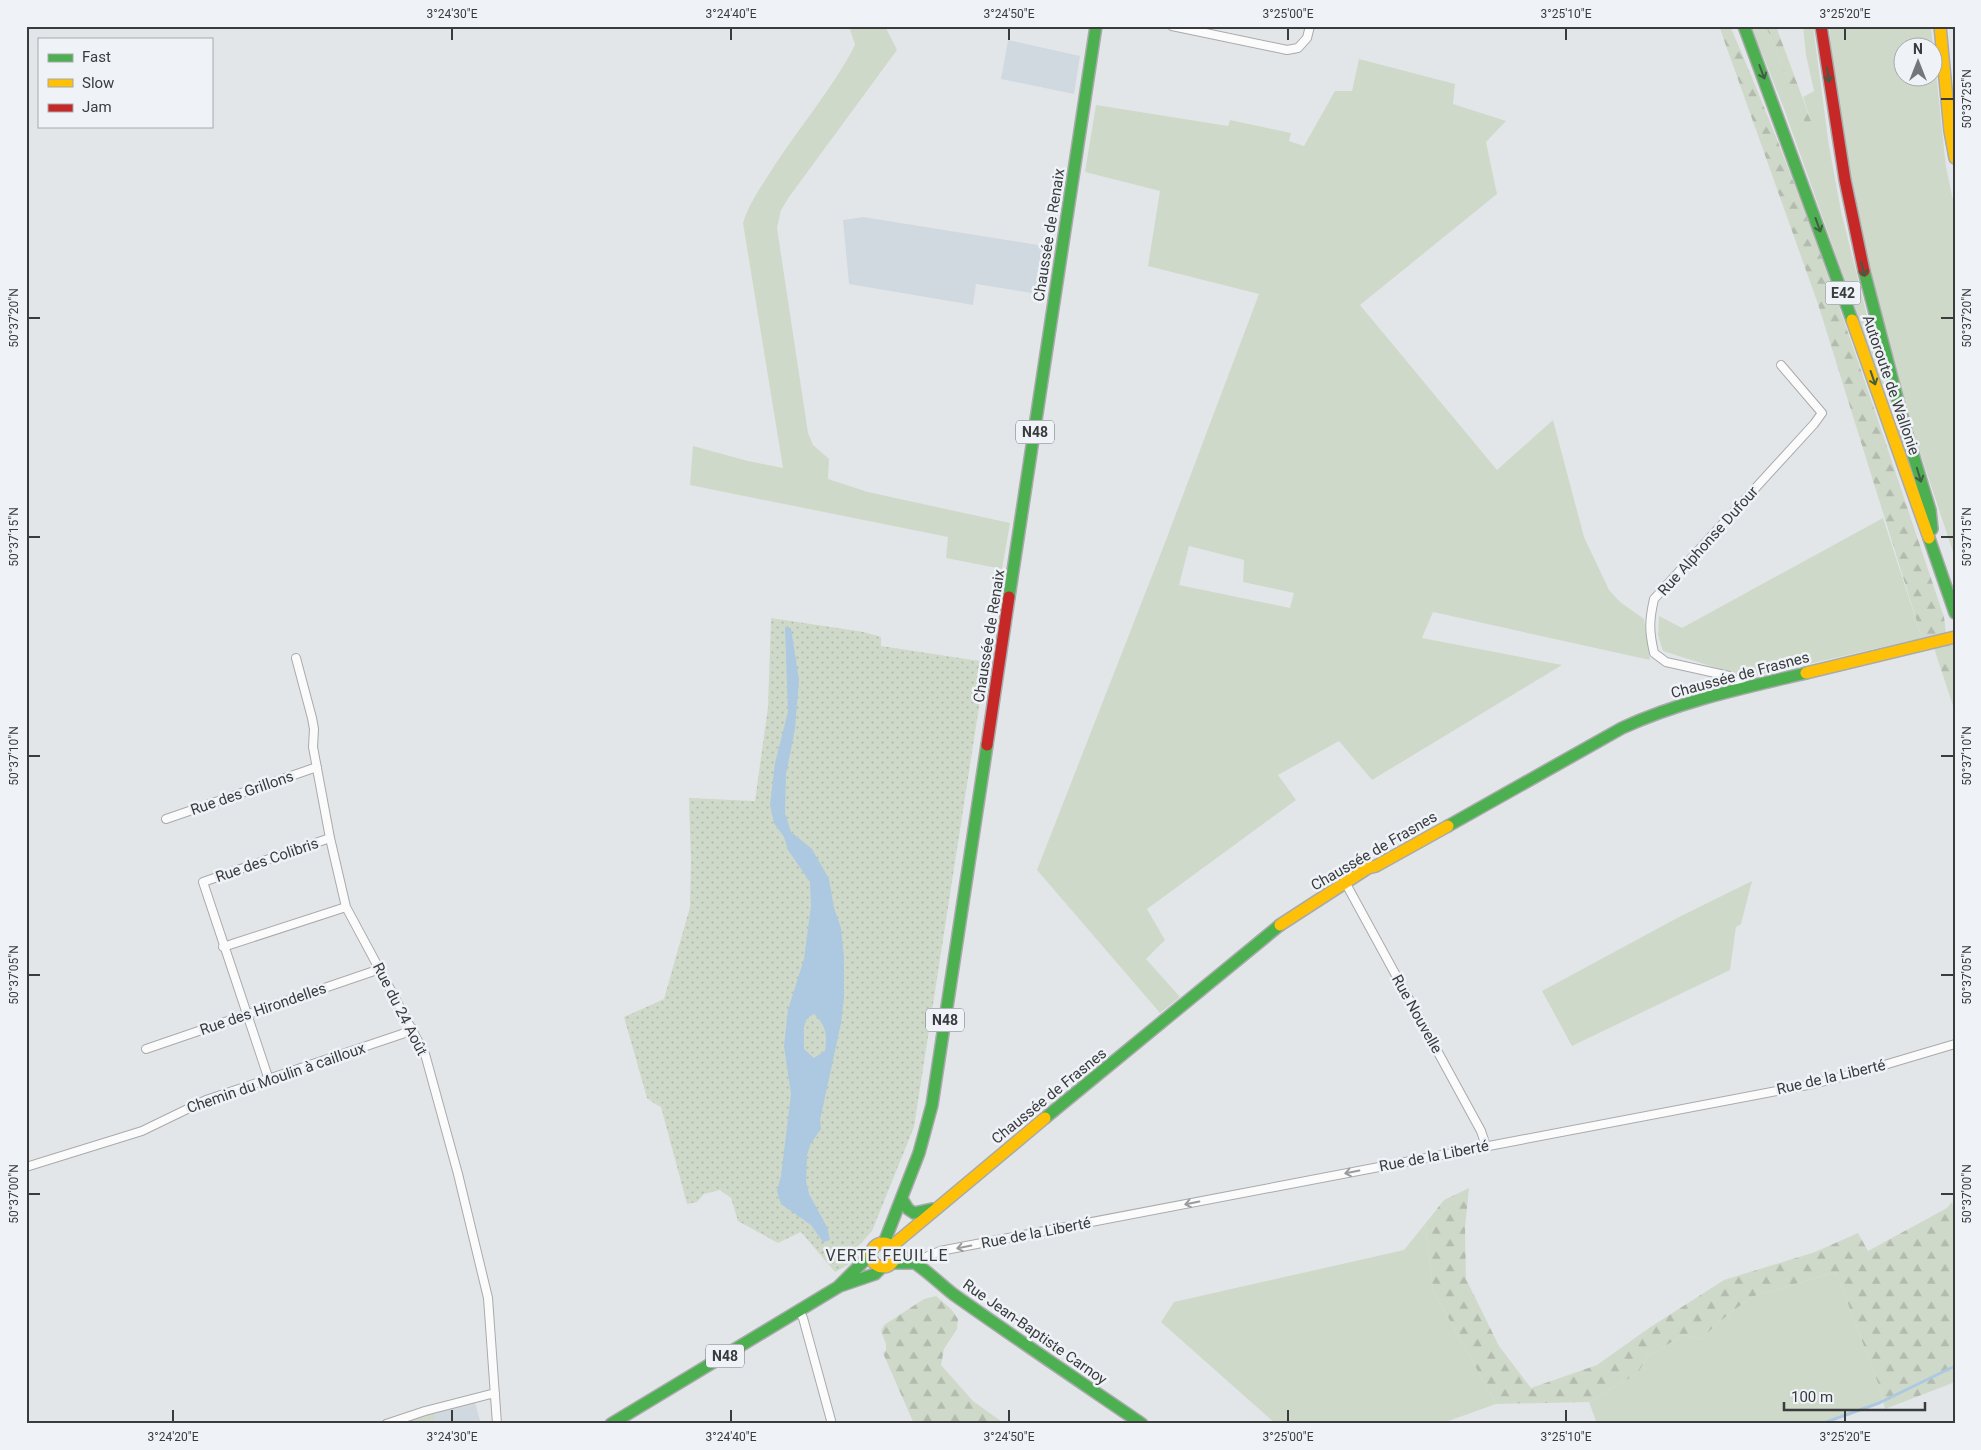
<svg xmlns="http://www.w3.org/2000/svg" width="1981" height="1450" font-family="Roboto,sans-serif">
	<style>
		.built { fill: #d1d9e0 }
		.green { fill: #cfd9ca; fill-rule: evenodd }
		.forest { fill: url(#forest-firs) }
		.garden { fill: url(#garden-dots) }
		.water { fill: #acc9e1; fill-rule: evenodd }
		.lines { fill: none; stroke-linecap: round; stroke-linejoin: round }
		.stream { stroke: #acc9e1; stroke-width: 3 }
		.street-casing { stroke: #a8aaab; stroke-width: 10 }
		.fast-casing { stroke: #a8aaab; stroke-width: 14 }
		.slow-casing { stroke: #a8aaab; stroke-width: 14 }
		.jam-casing { stroke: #a8aaab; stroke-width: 14 }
		.street { stroke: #fbfbfc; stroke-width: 8 }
		.fast { stroke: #4caf50; stroke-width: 11 }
		.slow { stroke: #ffc107; stroke-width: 11 }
		.jam { stroke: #c62828; stroke-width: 11 }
		.oneway { stroke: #3f5e43 }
		.oneway2 { stroke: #9a9b9c }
		.ticks { fill: none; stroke: #393b3d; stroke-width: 2 }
		.labels { text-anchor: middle; stroke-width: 5; stroke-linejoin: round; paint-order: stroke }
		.shield { fill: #eff3f8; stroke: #707275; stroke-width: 1 }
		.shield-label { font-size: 14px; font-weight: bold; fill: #393b3d }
		.street-label { font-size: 15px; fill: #393b3d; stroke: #eff3f8 }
		.neighbourhood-label { font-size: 16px; letter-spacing: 1px; fill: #393b3d; stroke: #eff3f8 }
		.neatline { fill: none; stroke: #393b3d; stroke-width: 2 }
		.ticks-label { font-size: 12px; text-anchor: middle; fill: #393b3d }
	</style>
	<defs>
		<pattern id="forest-firs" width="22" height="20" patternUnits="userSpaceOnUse" patternTransform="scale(1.25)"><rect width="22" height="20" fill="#cfd9ca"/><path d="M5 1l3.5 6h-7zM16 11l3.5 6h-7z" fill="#b2bbae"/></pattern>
		<pattern id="garden-dots" width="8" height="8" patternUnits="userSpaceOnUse" patternTransform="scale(1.25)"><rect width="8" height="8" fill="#cfd9ca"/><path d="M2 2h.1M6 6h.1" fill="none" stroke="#b2bbae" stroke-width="1.8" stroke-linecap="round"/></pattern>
	</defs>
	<rect width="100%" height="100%" fill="#e3e6e9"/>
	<path class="built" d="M1008,40l72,16 -6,38 -73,-15z
		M863,217l188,30 -7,48 -68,-11 -3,21 -124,-21 -6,-64z
		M475,1402l6,22h-84l37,-11z"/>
	<path class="green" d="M849,26h36l12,24 -108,147 -8,13 -4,18 31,205 5,12 16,14 -1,20 40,13 142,31 -8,46 -56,-11 2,-21 -258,-52 3,-39 55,15 35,7 -40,-245c5,-16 14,-30 23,-44 28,-46 64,-86 89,-134z
		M1751,26h15l40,99 5,-4 -8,-24 11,-6 -8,-36 -3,-29h10l16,120 12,65 43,173h-2l-99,-278z
		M1829,26h102l2,21 -29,1v30h30v-25l12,114 9,42v349l-50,-151 -40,-160 -27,-142z
		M1359,59l96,25 -2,20 53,17 -20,21 11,52 -137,111 137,165 56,-50 31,117 25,53 11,12 24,17 6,41 -217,-48 -11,26 140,27 -190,115 -33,-39 -61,34 18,25 -149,109 18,31 -19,19 34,38 -20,16 -123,-143 129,-330 93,-246 -111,-28 12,-75 -75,-19 11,-67 132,21 2,-6 61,13 -2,8 15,5 31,-55h17zM1189,546l55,14 -1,22 51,11 -4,15 -111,-23z
		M1883,518l39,120 -174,40 -85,-27 -5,-16 1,-19 23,12z
		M1752,881l-11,43 -5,3 -6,43 -158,76 -30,-55 137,-74z
		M1425,1224l8,66 63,114 -56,20 -13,-2 -151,2 -115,-102 13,-20 230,-52z
		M1836,1272l45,119 2,10 -58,23h-228l-8,-22 49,-29 9,-16 36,-22 18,4 18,-17 32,-25z
		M434,1413l2,11h-39z"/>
	<path class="forest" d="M1719,26h11c84,192 147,393 214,591l2,16 -24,5 -104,-334z
		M1766,26h10l35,95 -5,5z
		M1955,641v71l-23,-70z
		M1469,1188l-4,39 1,52 33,67 32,42 66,-23 52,-37 75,-48 91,-28 43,-19 10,18 79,-43 5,-6 3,8v172l-70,27 -4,-18 -45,-119 -85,25 -32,25 -18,17 -18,-4 -36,22 -9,16 -49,29 -93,2 -63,-114 -8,-66 19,-24z
		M936,1296l15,13 7,10 -1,10 -13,20 -3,16 32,36 32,23h-91l-31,-71 3,-3v-6l-5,-13 3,-6 40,-26z"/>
	<path class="garden" d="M771,618l93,14 17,5v9l105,16 -72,465 -42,104 -18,20 -1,11 -18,10 -34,-40 -23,11 -40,-22 -7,-23 -11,-8 -16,4 -7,8 -10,2 -26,-97 -6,-3 -8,-6 -23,-81 40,-18 26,-92 1,-45 -2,-64 66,3 13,-94z"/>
	<path class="water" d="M785,627l6,1 8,52 -4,49 -9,45 -1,39 6,19 21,17 17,30 5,29 7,20 3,30v39l-3,26 -21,97 1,9 -10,14 -4,12 -1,26 3,13 18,33 3,13 -7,2 -12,-17 -30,-21 -4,-13 4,-15 10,-82 -7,-48 4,-36 16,-51 7,-53 -1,-24 -22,-32 -4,-13 -10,-14 -4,-18 5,-42 13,-51zM814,1014c13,12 13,22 11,37l-11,7 -10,-9v-22l3,-9z"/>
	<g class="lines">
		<path class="stream" d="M1821,1424l58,-21 76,-37"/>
		<defs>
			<path id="street" d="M1172,26l115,24 11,-2 9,-10 3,-12
				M296,658l16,60 2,11 -1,18 17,91 16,69 79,147 33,120 30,124 9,126
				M1746,687l-17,-11 -63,-14 -12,-9c-5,-22 -5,-32 0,-54l160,-175 8,-11 -41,-48
				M166,819l151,-52
				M1345,882l136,249 5,15
				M223,947l123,-40
				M146,1049l234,-80
				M269,1080l-66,-198 127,-44
				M26,1167l116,-36 64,-31 196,-66 10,-6
				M912,1263l28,-12 873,-167 51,-13 91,-27
				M799,1311l4,7 29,106
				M386,1424l39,-13 70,-18"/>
			<path id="fast" d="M1744,26l108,294
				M1864,271l41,157 25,82 2,19
				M1929,538l26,75
				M1009,597l87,-571
				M1448,826l174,-98c59,-27 121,-40 184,-55
				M1045,1118l235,-193
				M902,1199l6,10 6,4 18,-4
				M884,1243l35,-90 13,-48 55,-360
				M895,1252c15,3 44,31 58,42 62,44 126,87 189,130
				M893,1263h19
				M840,1286l35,-12 7,-7
				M611,1424l227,-137 33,-33"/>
			<path id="slow" d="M1940,26l10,105 5,27
				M1852,320l77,218
				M1806,673l149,-36
				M1280,925l88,-57 8,-2 72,-40
				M871 1255a12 12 0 1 1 24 0a12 12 0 1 1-24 0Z
				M892,1246l153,-128"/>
			<path id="jam" d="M1821,26l24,154 19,91
				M987,745l22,-148"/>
		</defs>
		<use href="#street" class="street-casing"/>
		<use href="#fast" class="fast-casing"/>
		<use href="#slow" class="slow-casing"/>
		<use href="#jam" class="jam-casing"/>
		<use href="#street" class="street"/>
		<use href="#fast" class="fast"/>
		<use href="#slow" class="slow"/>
		<use href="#jam" class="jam"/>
	</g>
	<defs><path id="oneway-shaft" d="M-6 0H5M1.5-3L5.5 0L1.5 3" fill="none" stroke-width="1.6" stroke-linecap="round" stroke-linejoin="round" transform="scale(1.25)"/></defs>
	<g class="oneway">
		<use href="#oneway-shaft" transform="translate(1762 72) rotate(69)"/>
		<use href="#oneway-shaft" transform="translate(1828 75) rotate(82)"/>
		<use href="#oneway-shaft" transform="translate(1818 225) rotate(70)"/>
		<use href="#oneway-shaft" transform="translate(1863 269) rotate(76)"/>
		<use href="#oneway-shaft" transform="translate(1873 378) rotate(71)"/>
		<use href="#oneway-shaft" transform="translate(1919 475) rotate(73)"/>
	</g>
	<g class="oneway2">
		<use href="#oneway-shaft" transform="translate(1352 1172) rotate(169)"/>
		<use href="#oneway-shaft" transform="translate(1192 1203) rotate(169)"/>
		<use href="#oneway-shaft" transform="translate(964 1247) rotate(169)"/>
	</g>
	<path class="ticks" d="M452,28v12M731,28v12M1009,28v12M1288,28v12M1566,28v12M1845,28v12M1941,99h13M28,318h12M1941,318h13M28,537h12M1941,537h13M28,756h12M1941,756h13M28,975h12M1941,975h13M28,1194h12M1941,1194h13M173,1410v12M452,1410v12M731,1410v12M1009,1410v12M1288,1410v12M1566,1410v12M1845,1410v12"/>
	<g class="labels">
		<g class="shield">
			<rect x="1825.5" y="281.5" width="35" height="23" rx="4"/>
			<rect x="1016" y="420.5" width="38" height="23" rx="4"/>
			<rect x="926" y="1008.5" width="38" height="23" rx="4"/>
			<rect x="706" y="1344.5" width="38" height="23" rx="4"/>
		</g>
		<g class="shield-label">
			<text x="1843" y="298">E42</text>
			<text x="1035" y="437">N48</text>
			<text x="945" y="1025">N48</text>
			<text x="725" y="1361">N48</text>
		</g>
		<g class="street-label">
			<text transform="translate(1049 235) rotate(-81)" y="5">Chaussée de Renaix</text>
			<text transform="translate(1891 385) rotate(71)" y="5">Autoroute de Wallonie</text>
			<text transform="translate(1708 541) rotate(-48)" y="5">Rue Alphonse Dufour</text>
			<text transform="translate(989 636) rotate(-81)" y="5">Chaussée de Renaix</text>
			<text transform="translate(1740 675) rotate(-15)" y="5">Chaussée de Frasnes</text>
			<text transform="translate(242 793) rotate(-19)" y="5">Rue des Grillons</text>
			<text transform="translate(1374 851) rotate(-30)" y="5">Chaussée de Frasnes</text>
			<text transform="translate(267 860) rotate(-19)" y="5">Rue des Colibris</text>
			<text transform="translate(263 1009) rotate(-19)" y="5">Rue des Hirondelles</text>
			<text transform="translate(400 1009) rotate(63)" y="5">Rue du 24 Août</text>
			<text transform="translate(1417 1014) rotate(61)" y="5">Rue Nouvelle</text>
			<text transform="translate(1831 1077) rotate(-13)" y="5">Rue de la Liberté</text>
			<text transform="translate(276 1078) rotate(-19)" y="5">Chemin du Moulin à cailloux</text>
			<text transform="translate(1049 1096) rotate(-39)" y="5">Chaussée de Frasnes</text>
			<text transform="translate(1434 1156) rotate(-11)" y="5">Rue de la Liberté</text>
			<text transform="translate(1036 1233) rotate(-11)" y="5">Rue de la Liberté</text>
			<text transform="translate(1035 1332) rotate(35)" y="5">Rue Jean-Baptiste Carnoy</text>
		</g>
		<g class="neighbourhood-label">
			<text x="887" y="1261">VERTE FEUILLE</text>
		</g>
	</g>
	<rect width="1981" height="1450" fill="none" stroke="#eff3f8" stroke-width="55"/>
	<rect x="38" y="38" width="175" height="90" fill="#eff3f8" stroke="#a6a9ad"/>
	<rect x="48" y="54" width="25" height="8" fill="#4caf50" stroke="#a6a9ad"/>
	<text x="82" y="62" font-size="15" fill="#393b3d">Fast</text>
	<rect x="48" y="79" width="25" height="8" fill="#ffc107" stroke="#a6a9ad"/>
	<text x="82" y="88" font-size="15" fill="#393b3d">Slow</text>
	<rect x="48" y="104" width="25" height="8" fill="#c62828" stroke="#a6a9ad"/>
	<text x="82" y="112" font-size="15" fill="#393b3d">Jam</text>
	<g transform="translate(1918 62)"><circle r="24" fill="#eff3f8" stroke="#a6a9ad"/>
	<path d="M0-4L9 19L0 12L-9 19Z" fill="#747779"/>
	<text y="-8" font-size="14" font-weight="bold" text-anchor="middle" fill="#393b3d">N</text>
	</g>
	<path d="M1784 1402v8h141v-8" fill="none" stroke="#393b3d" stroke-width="2.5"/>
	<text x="1791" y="1402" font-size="15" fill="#393b3d" stroke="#eff3f8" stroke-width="4" paint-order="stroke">100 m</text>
	<rect x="28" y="28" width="1926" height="1394" class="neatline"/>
	<g class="ticks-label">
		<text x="452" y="18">3°24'30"E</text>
		<text x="731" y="18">3°24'40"E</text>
		<text x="1009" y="18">3°24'50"E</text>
		<text x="1288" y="18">3°25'00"E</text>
		<text x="1566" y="18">3°25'10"E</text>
		<text x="1845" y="18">3°25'20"E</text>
		<text transform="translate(1967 99) rotate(-90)" y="4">50°37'25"N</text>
		<text transform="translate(14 318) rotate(-90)" y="4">50°37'20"N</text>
		<text transform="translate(1967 318) rotate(-90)" y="4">50°37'20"N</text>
		<text transform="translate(14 537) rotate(-90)" y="4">50°37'15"N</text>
		<text transform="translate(1967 537) rotate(-90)" y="4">50°37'15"N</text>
		<text transform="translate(14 756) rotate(-90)" y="4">50°37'10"N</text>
		<text transform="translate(1967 756) rotate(-90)" y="4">50°37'10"N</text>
		<text transform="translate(14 975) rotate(-90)" y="4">50°37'05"N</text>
		<text transform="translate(1967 975) rotate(-90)" y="4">50°37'05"N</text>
		<text transform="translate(14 1194) rotate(-90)" y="4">50°37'00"N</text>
		<text transform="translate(1967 1194) rotate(-90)" y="4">50°37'00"N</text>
		<text x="173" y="1441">3°24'20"E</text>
		<text x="452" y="1441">3°24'30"E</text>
		<text x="731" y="1441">3°24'40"E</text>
		<text x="1009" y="1441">3°24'50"E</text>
		<text x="1288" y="1441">3°25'00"E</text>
		<text x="1566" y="1441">3°25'10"E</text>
		<text x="1845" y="1441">3°25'20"E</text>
	</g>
</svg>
